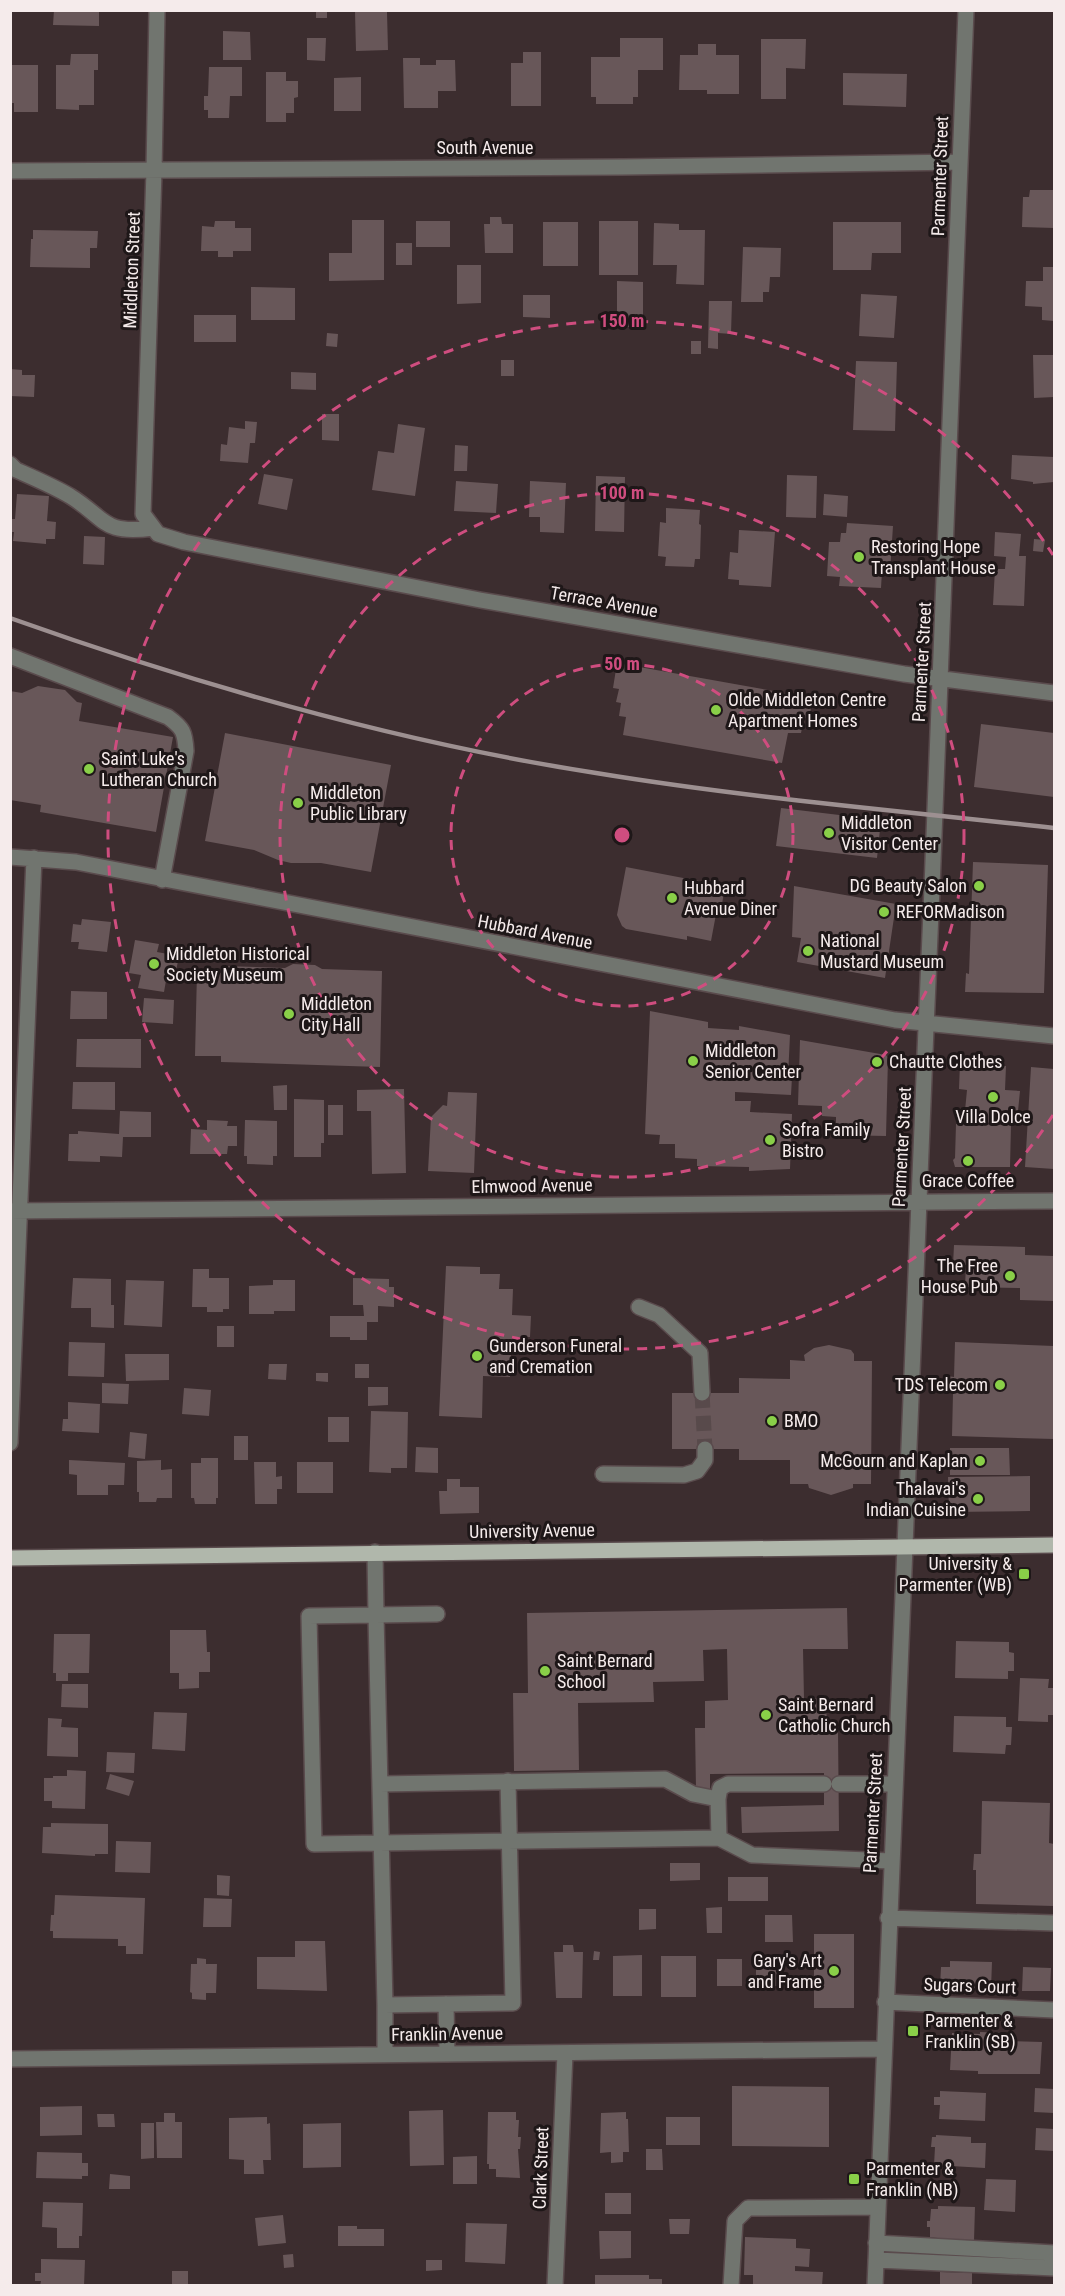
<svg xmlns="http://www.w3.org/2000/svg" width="1065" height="2296" font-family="'Roboto Condensed',sans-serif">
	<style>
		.building { fill: #685759 }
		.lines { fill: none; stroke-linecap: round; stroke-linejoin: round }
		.minor-tunnel { stroke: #584a4b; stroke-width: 15; stroke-dasharray: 15 8; stroke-linecap: butt }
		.minor-casing { stroke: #5a4b4d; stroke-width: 18 }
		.major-casing { stroke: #5a4b4d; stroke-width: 18 }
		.minor { stroke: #71756f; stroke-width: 15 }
		.major { stroke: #b0b7ab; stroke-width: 15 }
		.rail { stroke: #9d9091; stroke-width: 4.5 }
		.ring { fill: none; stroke: #cf4d7f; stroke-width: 3; stroke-dasharray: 10 8 }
		.poi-dot { fill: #89cf48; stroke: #1e1718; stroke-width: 2 }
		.labels { text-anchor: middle; stroke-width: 6; stroke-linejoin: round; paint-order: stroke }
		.street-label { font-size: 18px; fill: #f5ebeb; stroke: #1e1718 }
		.poi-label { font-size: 18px; fill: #f5ebeb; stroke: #1e1718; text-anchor: start }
		.centre { fill: #cf4d7f; stroke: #1e1718; stroke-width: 3 }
		.ring-label { font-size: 18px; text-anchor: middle; font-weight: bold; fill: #cf4d7f; stroke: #1e1718; stroke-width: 6; stroke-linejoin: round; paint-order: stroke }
	</style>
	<rect width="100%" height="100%" fill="#3c2d2f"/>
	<path class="building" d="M54,10h45v16l-46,-1z
		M316,10h11v8h-11z
		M355,12h32l1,38 -32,1z
		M223,31l27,1 1,28h-28z
		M307,38h19l-1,23 -18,-1z
		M620,38h43v32h-25v27h-5v7h-37v-7h-5v-40h29z
		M761,39h45l-1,30 -19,-1v31h-25z
		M698,44h18v11h23v39h-32v-4h-28l1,-35h18z
		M523,52h18v54h-30v-43h12z
		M71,54h27v16h-4v35h-15v5l-23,-1v-44h14z
		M403,58h17v7h16v-5h19l1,31h-18v17h-34z
		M10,65h28v47h-24v-9h-4z
		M209,67h33v29h-12l-1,22h-21v-8h-4v-14h4z
		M266,72h20v9h12v16l-4,1v15h-8v9h-20z
		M843,73l64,1 -1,33 -63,-2z
		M361,77v34h-27v-33z
		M1030,190h24v38l-32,-1 1,-30h6z
		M490,217h11l1,7h11v29h-28l-1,-29h6z
		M352,220h32v60l-55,1v-28h23z
		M215,221h20v7h16v23h-18v6h-15v-6h-17l1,-25 12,1z
		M416,221h34v26h-34z
		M599,221h39v54h-39z
		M543,222h35v44h-35z
		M833,222h68v31h-29l-1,17h-38z
		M654,223l25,1v6h26l-1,55 -28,-1 1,-19h-24z
		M33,230l65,1 -1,17h-7v20l-60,-1 1,-28h2z
		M396,243h16v22h-16z
		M743,247l38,1 -1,29h-10l-1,15h-6v10h-22z
		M457,265h24v38l-24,1z
		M1043,267h11v54l-12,-1v-13l-17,-1 1,-25h17z
		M617,281l26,1v45h-26z
		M251,287l44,1v32h-44z
		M861,294l36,2 -3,42 -35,-2z
		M523,295h27v23l-27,-1z
		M709,301h23l-1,33 -13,-1v16l-10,-1z
		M194,315h42v27h-42z
		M327,333l11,1 -1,13 -11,-1z
		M691,341h10v13h-10z
		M1033,355h21v42l-20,1z
		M501,360h13v16h-13z
		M856,361l41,1 -2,69 -42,-1z
		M10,369l12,1v5h13l-1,22 -24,-1z
		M291,372l25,1v17l-25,-1z
		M322,414h17v27l-17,-1z
		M245,421l12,1 -2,21h-5l-2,20 -28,-2 1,-17 6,1 2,-18 16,2z
		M398,424l27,4 -10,68 -43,-6 6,-39 16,2z
		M455,445l13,1 -1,25h-13z
		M1012,455l42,2v25l-21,2v-2l-22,-3z
		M264,474l29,5 -6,31 -29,-6z
		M787,475l30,1 -1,42 -30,-1z
		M596,476l29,1 -1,55 -29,-1z
		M456,481l42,3 -2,29 -42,-2z
		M530,481l36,2 -2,50 -24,-1v-15h-11z
		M17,494l32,2 -2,25 9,1 -1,17h-9v5l-33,-3 1,-9h-4v-13h5z
		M824,494l24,2 -1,21 -24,-2z
		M666,508l34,2 -1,14 2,1 -1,34h-5l-1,8 -29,-1 1,-9 -8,-1 2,-34 6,1z
		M847,523l46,3 -3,46 -8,-1 -1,17 -42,-2 1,-9 -13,-1 2,-34h11l1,-9h5z
		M739,530l36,2 -4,55 -32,-2v-5l-11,-1 2,-27 8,1z
		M995,532l26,2 -2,22h7l-2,50 -31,-1 2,-36h10l1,-12 -12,-1z
		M84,536l21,1 -1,28 -21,-1z
		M1034,539l11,1 -2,12 -10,-1z
		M617,663l196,35 -4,21 -5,-1 -3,15h-13l-6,30 -159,-28 3,-18 -7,-1 2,-13 -5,-1 3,-13 -6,-1z
		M38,686l27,4 12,12 5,1 -3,18 94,16 -17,95 -116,-20 1,-7 -31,-5v-109l12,2z
		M981,724l73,9v64l-80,-10z
		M225,733l166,32 -20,107 -50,-9h-30l-13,-3 -24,-10 -49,-9z
		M781,808l100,12 -4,38 -101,-12z
		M973,862l75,3 -4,128 -79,-1 1,-19 3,1z
		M626,867l99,19 -4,24 -4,-1 -6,32 -24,-5v4l-61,-11 -4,-3 -5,-11z
		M794,886l102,18 -11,74 -88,-16 4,-24 -9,-1z
		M82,919l29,3 -4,30 -29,-3 1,-7h-8l2,-18 8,1z
		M135,940l24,4 -2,8 22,4 -4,20 -8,-1 -3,17 -26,-4 3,-13 -12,-2z
		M293,964l22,1 7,4 60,2 -2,96 -159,-5v-6h-26l2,-84 26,1 1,-7 61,2z
		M71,991l36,1v27h-37z
		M144,998l30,2 -1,24 -31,-2z
		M650,1011l58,11v6l31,2v-4l51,9 -2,42h4l-1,18 -56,-3v9h16l-1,11 42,2 -2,55 -41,2v-4l-52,-1v-7l-22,-1v-14h-16l1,-9 -15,-1z
		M77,1039h64v29l-65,-1z
		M800,1040l86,15 2,3 -2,78 -50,-1v-18l-14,-1v-10l-24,-1z
		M960,1063l46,3 -1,24 15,1 -2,20 -12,-1 -1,14 -41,-3 3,-31 -8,-1z
		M1031,1067l23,2v100l-29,-2z
		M73,1082h42v28l-43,-1z
		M287,1085v25h-13l-1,-24z
		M404,1089l2,84 -34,1 -1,-63h-14v-21z
		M448,1092l29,1 -3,80 -46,-2 3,-54 12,-12 4,1z
		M294,1099l30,1v43h-3v14h-27z
		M328,1105h15v30h-15z
		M120,1111l31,1v25h-28l-1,20 -22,-1v6l-32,-1 1,-27h9v-3l41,3z
		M207,1120l21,1 -1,5h10v20h-9l-1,8h-37l1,-25 16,1z
		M245,1120l32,1v35h-4v9l-26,-1v-8h-3z
		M956,1124l55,1 -1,42h-55l-2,-7 2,-2z
		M954,1245l71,2v8l29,1v45l-34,-1v-12l-55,-1 1,-22h-13z
		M446,1266l34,1v7h20l-1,15h14l-1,26 19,1 -1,21h-18l-2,40 -27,-1 -1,42 -43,-2z
		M193,1269h16v9h20v31h-6v3h-16v-5h-15z
		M73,1278l38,1v26h3v23l-23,-1v-19h-20z
		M353,1278l36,1v8h5v20l-16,-1v16h-11v18h-17v-3h-20v-21h34l-1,-11h-10z
		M126,1280l38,1 -2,46 -38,-2z
		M273,1280h22v31h-21v3h-25v-28l24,-1z
		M217,1326h17v21h-17z
		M69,1342l36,1 -1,34 -36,-1z
		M955,1342l99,4v93l-102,-3 1,-43h-7l1,-17 7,1z
		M829,1345l22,5 3,4v7h18l-1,123h-18v4l-22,7 -22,-7 -1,-4h-18v-24h-51v-11h-67v-56h67v-15l51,1v-19l15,1 -1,-6 10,-7z
		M125,1354h44v26l-43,1z
		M269,1364h18l-1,16 -18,-1z
		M355,1364h14v14h-14z
		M316,1373h12v9l-12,-1z
		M102,1383l27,1 -1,20 -26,-1z
		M368,1387h20v18l-20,1z
		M184,1388l27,2 -2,26 -27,-2z
		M68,1402l32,2 -1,29 -37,-2 1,-12h5z
		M371,1411l37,1 -1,56h-16v5l-22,-1z
		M328,1417h21v25h-21z
		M130,1432l17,2 -2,25 -17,-2z
		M234,1436h14v24h-14z
		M416,1447l22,1v25l-23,-1z
		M950,1448h59l1,27h-60z
		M201,1458h17v40h-2v6h-21l-1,-6h-3v-35h10z
		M69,1460l56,3 -1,22h-16v10h-31v-20l-8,-1z
		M161,1460v10l11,-1v29h-15l-1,4h-17v-10h-2v-31z
		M254,1462h22v15l6,-1v13h-5v15h-22z
		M297,1462h36v31h-36z
		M1030,1476v35l-81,1 -1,-35z
		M447,1479h13v8h19v26l-39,1 -1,-23h8z
		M847,1608l1,41h-45l1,50 22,-1 1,32h11l1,101 -97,2 -1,-26 83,-2v-32l-114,1v15h-14l-1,-61h10v-27l23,-1 -1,-51 -24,1 1,31 -51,1 1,20 -76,1 1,67 -65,1 -1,-78h15l-1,-80z
		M170,1630h36l1,22h3v20h-11v16l-20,1v-16h-9z
		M54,1634h36l-1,39h-21v8h-12v-8h-3z
		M956,1641l53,1v10l5,1v18h-6v8l-53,-1z
		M1020,1678l29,1 -1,9h6v27h-6v7l-30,-1z
		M62,1684h26v24l-27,-1z
		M154,1712l33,1 -2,38 -33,-2z
		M954,1716l52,1v10h6l-1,18h-5l-1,9 -52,-2z
		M48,1718l14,1 -1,8 17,1v29l-31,-1z
		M107,1752l28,1 -1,20 -28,-1z
		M67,1770l19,1 -1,38 -33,-1v-7h-8v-23h9v-2h14z
		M110,1774l24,7 -5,15 -23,-7z
		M982,1801l68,2 -1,40 5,1v62l-78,-2v-34h-3l1,-16h7z
		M51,1823l57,1v30h-13v2l-53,-3 1,-26h8z
		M116,1841l35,1 -1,31 -35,-1z
		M670,1863h30v17l-30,1z
		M217,1875l13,1 -1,20 -12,-1z
		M728,1877h40v24h-40z
		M55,1895l90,3 -2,56h-17v-8h-8v-7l-65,-1v-7h-3l1,-16h3z
		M204,1898l28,1 -1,28h-28z
		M722,1907v26h-15l-1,-25z
		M639,1909h17v20l-17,1z
		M765,1915h27l1,27h-28z
		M814,1934h40v74h-40z
		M295,1941h30l2,50 -70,-2v-32h38z
		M563,1945h10l1,7h9l-1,46h-26l-2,-46h9z
		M594,1951l6,1 -1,8h-6z
		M642,1955v41h-29v-40z
		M661,1956h35v41h-35z
		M197,1958l9,1v5h11l-1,29h-10v7l-14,-1v-6l-2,-1 1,-28h6z
		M756,1958h25v28h-25z
		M717,1959h25v27h-25z
		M950,1961l42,1 -1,27 -51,-2 1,-20h9z
		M1023,1967l28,1 -1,23h-28z
		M980,2032l29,1v8l33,1 -2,32h-62v-3l-28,-1 2,-37 28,1z
		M732,2086l97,1v60l-97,-1z
		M1035,2088l19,1v24l-20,-1z
		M940,2091l46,2 -1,28 -46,-2 1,-14h-6v-8h6z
		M82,2106v29l-42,1v-29z
		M443,2110l1,55 -34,1 -1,-55z
		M488,2112h28v8h3l-1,17h3l-1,12h-2l2,29 -24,-1v-8h-7v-5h-2z
		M626,2112v7h2l1,33h-6v10l-12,1v-11l-11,1 1,-40z
		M164,2113h11v9h7v36h-25l-1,-36h8z
		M97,2114h17l1,13h-17z
		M267,2117v7l3,-1 1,37h-8l1,14h-20v-14l-15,-1v-41z
		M666,2117h34v28h-34z
		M141,2123h13v35l-13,1z
		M341,2123v44l-38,1v-44z
		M1036,2128l18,1v22l-19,-1z
		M936,2135l35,2v6h15l-1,25 -51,-3 1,-18h-4l1,-10h4z
		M646,2149h16l1,21h-17z
		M37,2152l45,1v10h6v13h-6v3l-46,-1z
		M477,2156v28h-24v-27z
		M110,2174l20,2v13h-21z
		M986,2179l30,1 -1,32 -31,-2z
		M605,2193h26v21h-26z
		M43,2202l40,1 -1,33h-3v12h-22v-20l-15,-1z
		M938,2206l37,1 -1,34 -37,-1v-2l-7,-1v-10h-3v-6h3l1,-12h7z
		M283,2215l3,28 -28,3 -3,-28z
		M669,2219h21l-1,15h-19z
		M466,2223l41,1 -2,40 -40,-2z
		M338,2226h19v3h27v17h-46z
		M599,2231h32v27l-31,1z
		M745,2237l51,2v9l14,1 -1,18 -14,-1v5l28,1 -1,14h-69v-11h-9z
		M293,2254l1,13 -10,1 -1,-13z
		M41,2259l44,1 -1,26h-44l1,-5h-6v-8h6z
		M426,2260h16v10l-16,1z
		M172,2271h16v15h-16z
		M940,2272l32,1v13h-32z
		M595,2275h54v4h13v7h-67z"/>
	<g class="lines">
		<path class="minor-tunnel" d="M702,1393l3,56"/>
		<defs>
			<path id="minor" d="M157,10l-3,161 -11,343 15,20 26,8 296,58 424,74 150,19
				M10,171l613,-4 337,-5
				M10,464l6,6c18,8 37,16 54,26 37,23 32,39 83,32
				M10,656l158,61c15,11 17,15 18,34l-24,129
				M10,857l66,5 819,158 159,16
				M10,1211l1044,-10
				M639,1307l20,8 41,38 2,40
				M10,1443l24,-585
				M603,1474l81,1 13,-4 8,-11v-11
				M375,1552l1,63 -67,1 5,228 405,-6 33,17 139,6
				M437,1614l-61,1 9,390 128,-2 -5,-222
				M380,1784l285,-5 28,15 25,5
				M839,1784h55
				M719,1838l-1,-39 2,-11 8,-4h96
				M888,1918l166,5
				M885,2002l169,8
				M446,2004l1,50
				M385,2005v49
				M10,2059l873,-10
				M876,2243l178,10
				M876,2260l178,8
				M555,2286l10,-233
				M731,2286l4,-65 13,-13 130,-1
				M875,2286c14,-420 34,-839 51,-1258 15,-339 26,-678 40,-1018"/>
			<path id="major" d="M10,1558l1044,-13"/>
		</defs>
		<use href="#minor" class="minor-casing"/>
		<use href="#major" class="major-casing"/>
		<use href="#minor" class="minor"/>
		<use href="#major" class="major"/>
		<path class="rail" d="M10,618c191,68 386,124 586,155 152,25 306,38 458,55"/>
	</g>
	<g class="ring">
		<circle cx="622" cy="835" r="171"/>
		<circle cx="622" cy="835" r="342"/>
		<path d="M1053 1115A514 514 0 1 1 1053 555"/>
	</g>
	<g class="poi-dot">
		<circle cx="859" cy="557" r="6"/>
		<circle cx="716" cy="710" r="6"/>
		<circle cx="89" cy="769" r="6"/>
		<circle cx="298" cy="803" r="6"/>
		<circle cx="829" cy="833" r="6"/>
		<circle cx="979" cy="886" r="6"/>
		<circle cx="672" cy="898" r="6"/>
		<circle cx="884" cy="912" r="6"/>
		<circle cx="808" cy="951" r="6"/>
		<circle cx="154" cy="964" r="6"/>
		<circle cx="289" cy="1014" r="6"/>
		<circle cx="693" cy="1061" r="6"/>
		<circle cx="877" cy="1062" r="6"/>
		<circle cx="993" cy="1097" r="6"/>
		<circle cx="770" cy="1140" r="6"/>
		<circle cx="968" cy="1161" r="6"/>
		<circle cx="1010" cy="1276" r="6"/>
		<circle cx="477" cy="1356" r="6"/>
		<circle cx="1000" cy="1385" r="6"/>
		<circle cx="772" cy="1421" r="6"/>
		<circle cx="980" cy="1461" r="6"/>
		<circle cx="978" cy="1499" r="6"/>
		<rect x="1018" y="1568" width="12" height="12" rx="3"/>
		<circle cx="545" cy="1671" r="6"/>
		<circle cx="766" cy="1715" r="6"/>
		<circle cx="834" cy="1971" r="6"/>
		<rect x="907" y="2025" width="12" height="12" rx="3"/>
		<rect x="848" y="2173" width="12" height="12" rx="3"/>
	</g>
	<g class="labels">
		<g class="street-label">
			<text x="485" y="154">South Avenue</text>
			<text transform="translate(940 176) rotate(-88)" y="6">Parmenter Street</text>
			<text transform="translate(132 270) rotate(-88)" y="6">Middleton Street</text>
			<text transform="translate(604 602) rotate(10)" y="6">Terrace Avenue</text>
			<text transform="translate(922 662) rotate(-87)" y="6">Parmenter Street</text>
			<text transform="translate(535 932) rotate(11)" y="6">Hubbard Avenue</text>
			<text transform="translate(902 1147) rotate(-87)" y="6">Parmenter Street</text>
			<text transform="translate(532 1186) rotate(-1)" y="6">Elmwood Avenue</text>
			<text transform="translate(532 1531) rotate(-1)" y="6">University Avenue</text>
			<text transform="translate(873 1813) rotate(-87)" y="6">Parmenter Street</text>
			<text transform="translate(970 1986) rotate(2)" y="6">Sugars Court</text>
			<text transform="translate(447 2034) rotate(-1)" y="6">Franklin Avenue</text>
			<text transform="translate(541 2168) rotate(-88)" y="6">Clark Street</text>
		</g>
		<g class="poi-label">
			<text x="871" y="553">Restoring Hope<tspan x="871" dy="21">Transplant House</tspan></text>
			<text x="728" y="706">Olde Middleton Centre<tspan x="728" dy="21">Apartment Homes</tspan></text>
			<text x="101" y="765">Saint Luke's<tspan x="101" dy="21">Lutheran Church</tspan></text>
			<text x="310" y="799">Middleton<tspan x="310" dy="21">Public Library</tspan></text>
			<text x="841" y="829">Middleton<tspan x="841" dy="21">Visitor Center</tspan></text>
			<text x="967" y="892" text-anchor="end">DG Beauty Salon</text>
			<text x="684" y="894">Hubbard<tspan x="684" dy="21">Avenue Diner</tspan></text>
			<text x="896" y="918">REFORMadison</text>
			<text x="820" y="947">National<tspan x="820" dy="21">Mustard Museum</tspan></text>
			<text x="166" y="960">Middleton Historical<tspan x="166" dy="21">Society Museum</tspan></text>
			<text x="301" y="1010">Middleton<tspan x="301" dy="21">City Hall</tspan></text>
			<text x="705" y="1057">Middleton<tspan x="705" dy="21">Senior Center</tspan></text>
			<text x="889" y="1068">Chautte Clothes</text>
			<text x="993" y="1123" text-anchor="middle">Villa Dolce</text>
			<text x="782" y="1136">Sofra Family<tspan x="782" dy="21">Bistro</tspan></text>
			<text x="968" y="1187" text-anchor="middle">Grace Coffee</text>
			<text x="998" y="1272" text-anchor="end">The Free<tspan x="998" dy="21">House Pub</tspan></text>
			<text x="489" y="1352">Gunderson Funeral<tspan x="489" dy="21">and Cremation</tspan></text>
			<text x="988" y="1391" text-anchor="end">TDS Telecom</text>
			<text x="784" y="1427">BMO</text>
			<text x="968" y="1467" text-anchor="end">McGourn and Kaplan</text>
			<text x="966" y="1495" text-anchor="end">Thalavai's<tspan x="966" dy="21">Indian Cuisine</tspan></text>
			<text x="1012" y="1570" text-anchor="end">University &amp;<tspan x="1012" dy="21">Parmenter (WB)</tspan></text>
			<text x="557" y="1667">Saint Bernard<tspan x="557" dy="21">School</tspan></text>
			<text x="778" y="1711">Saint Bernard<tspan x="778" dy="21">Catholic Church</tspan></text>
			<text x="822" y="1967" text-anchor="end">Gary's Art<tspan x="822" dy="21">and Frame</tspan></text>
			<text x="925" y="2027">Parmenter &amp;<tspan x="925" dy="21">Franklin (SB)</tspan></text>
			<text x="866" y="2175">Parmenter &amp;<tspan x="866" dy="21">Franklin (NB)</tspan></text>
		</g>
	</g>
	<circle cx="622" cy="835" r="9" class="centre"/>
	<g class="ring-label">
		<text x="622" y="327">150 m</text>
		<text x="622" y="499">100 m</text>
		<text x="622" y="670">50 m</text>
	</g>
	<rect width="1065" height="2296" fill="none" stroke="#f5ebeb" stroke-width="24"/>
</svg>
